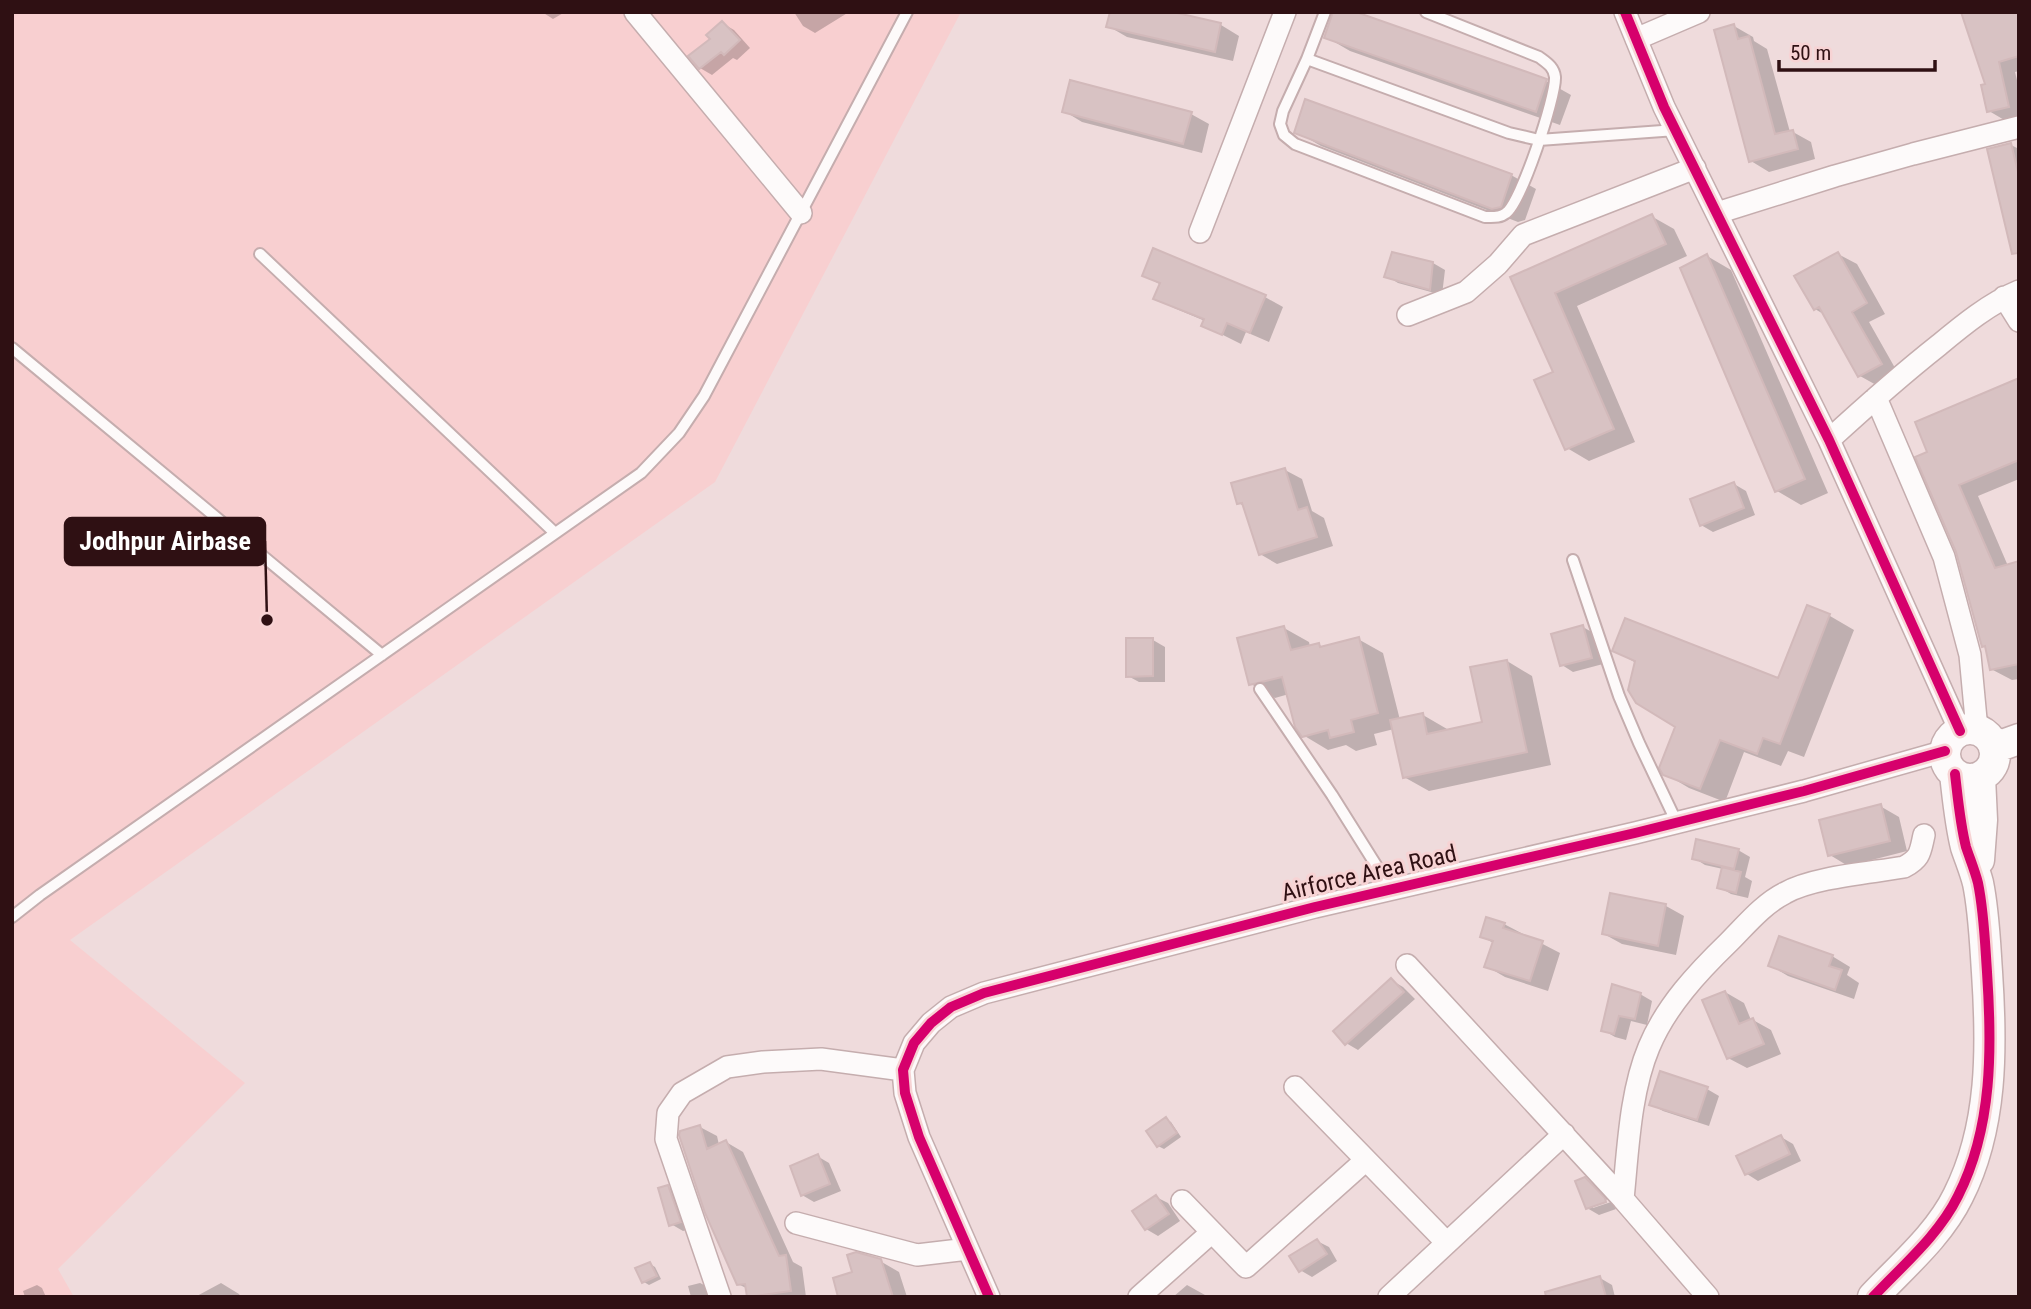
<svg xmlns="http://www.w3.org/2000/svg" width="2031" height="1309" font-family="'Roboto Condensed',sans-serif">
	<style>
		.built { fill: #f8cfd0 }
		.shadow { fill: #0003 }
		.building { fill: #d8c2c3; stroke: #d2b9ba; stroke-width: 2 }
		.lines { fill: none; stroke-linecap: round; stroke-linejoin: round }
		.lane-casing { stroke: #c5adae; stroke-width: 14 }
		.street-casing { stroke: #c5adae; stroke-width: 24 }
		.secondary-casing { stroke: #c5adae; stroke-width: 33 }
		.lane { stroke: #fdfafa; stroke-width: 10 }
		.street { stroke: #fdfafa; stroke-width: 21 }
		.secondary { stroke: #fdfafa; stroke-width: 30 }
		.cycleway-casing { stroke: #f7d3d4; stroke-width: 15 }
		.cycleway { stroke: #d6006c; stroke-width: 10 }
		.labels { text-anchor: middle; stroke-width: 6; stroke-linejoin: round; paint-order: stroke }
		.street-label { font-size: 24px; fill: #2f1013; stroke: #f7d3d4 }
		.leader { fill: none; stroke: #2f1013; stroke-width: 2.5 }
		.callout-dot { fill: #2f1013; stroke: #f7d3d4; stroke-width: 2.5 }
		.callout { fill: #2f1013; stroke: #2f1013; stroke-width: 2.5 }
		.callout-label { font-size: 26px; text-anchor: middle; font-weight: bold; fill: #fff }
	</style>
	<rect width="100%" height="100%" fill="#efdbdc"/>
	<path class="built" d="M12,12h949l-246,470 -645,458 175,143 -187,186 16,28h-62z"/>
	<path class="shadow" d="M542,12h23l-12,7z
		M794,12h55l-34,21 -12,-7z
		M1112,12h68l-1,4 42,9 18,11 -6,25 -106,-24 -19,-11z
		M2019,12v59l-4,1 4,16v30l-13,3 -17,-10 -2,-26z
		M722,23l12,7 16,18 -13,12 -4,-2 -21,17 -12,-7 12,-29z
		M1734,26l19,11 1,4 13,8 23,83h3l18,10 4,17 -46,13 -18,-11z
		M1326,37l220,44 25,14 -11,30 -210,-74z
		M1064,111l127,3 18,10 -7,29 -120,-31z
		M1297,132l214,43 25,14 -11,31 -7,2 -197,-76z
		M2011,145l8,4v89z
		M1651,216l23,13 13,27 -110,50 58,136 -46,19 -22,-13 -12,-75 -43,-95z
		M1838,254l19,10 28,50 -16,8 30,53 -21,11 -18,-10 -35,-61 -10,-6z
		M1707,256l24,14 97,223 -27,12 -24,-14z
		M1433,263l12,7 -3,25 -44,-12 -11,-7z
		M1144,275l121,22 18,10 -14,35 -23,-10 -5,12 -38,-19 2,-4 -31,-13 -19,-10 6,-13z
		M2019,380v99l-41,17 30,70 11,-3v116l-7,1 -21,-11 -4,-21 -4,-2 -53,-193z
		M1285,470l17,9 10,32 12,7 9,28 -56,18 -17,-10 -15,-47 -6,-4z
		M1734,484l12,7 9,24 -42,17 -12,-7z
		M1808,607l22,9 24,14 -50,127 -16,-6 -7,15 -37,-14 -19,50 -36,-14 -25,-15 14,-47 -42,-63 -22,-13 165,30z
		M1583,627l12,7 8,30 -30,8 -11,-7z
		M1284,628l25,14 1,5 9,-2 5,3 34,-9 25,14 17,67 23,-5 24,14 1,3 36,-8 23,-63 25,15 19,89 -122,26 -25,-14 -10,-48 -20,5 3,11 -21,6 -10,-6 -18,5 -25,-15 -14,-41 -14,4 -24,-14z
		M1153,640l12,7v35h-26l-11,-6z
		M1880,806l19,11 8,34 -59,15 -18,-11z
		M1738,850l12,7 -5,20 7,4 -4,17 -17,-4 -12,-7 4,-18 -18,-4 -11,-7z
		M1612,895l54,11 18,10 -8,39 -54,-11 -18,-10z
		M1504,924l56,29 -12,38 -43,-14 -19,-11 7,-23 -11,-7z
		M1832,956l18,11 -3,8 12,8 -5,16 -66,-23 -18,-11z
		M1391,980l12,7 12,12 -57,51 -12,-7z
		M1725,992l19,11 7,17h2l18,10 10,24 -34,14 -19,-10z
		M1640,994l12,7 -5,24 -16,-4 -5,19 -11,-3 -12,-7z
		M1707,1089l12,7 -10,30 -46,-15 -12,-7z
		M1166,1119l5,3 10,15 -17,12 -6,-3z
		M700,1127l17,9 2,9 7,-3 17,10 50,110 9,5 4,30h-57l-1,-8 -10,-5z
		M1781,1137l12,7 8,17 -43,20 -11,-7z
		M817,1156l12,7 12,28 -27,11 -12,-7z
		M1585,1179l12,7 11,13 -15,6v3l18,-6 5,7 -17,6 -12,-7z
		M668,1187l12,7 11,35 -8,2 -12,-7z
		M1156,1197l12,6 12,18 -22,15 -12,-7z
		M1317,1241l12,6 8,14 -25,16 -12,-7z
		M880,1261l19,11 8,25h-64z
		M650,1264l5,3 6,12 -12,6 -5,-3z
		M1600,1278l12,7 3,12h-35z
		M221,1283l18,11 2,3h-46z
		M700,1283l6,3 3,11h-18l-3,-11z
		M37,1285l5,3 4,9h-21l-2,-6z
		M1187,1285l18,10 1,2h-33z"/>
	<path class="building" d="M1110,12h63l48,11 -6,29 -109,-25z
		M1333,12h23l191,67 -11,33 -212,-74z
		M1961,12h58v44l-20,6 10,45 -22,5 -6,-27 4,-1z
		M722,21l18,19 -16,15 -3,-3 -22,17 -11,-13 22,-17 -4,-4z
		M1734,24l4,15 11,-3 26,98 18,-4 5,19 -49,13 -35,-132z
		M1070,80l122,32 -9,32 -121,-32z
		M1305,99l207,75 -11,33 -9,2 -198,-76z
		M2011,143l8,33v77l-7,1 -25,-105z
		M1652,214l14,30 -111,49 59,136 -49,21 -31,-70 19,-8 -43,-95z
		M1153,248l113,47 -16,38 -23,-10 -5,12 -21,-9 3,-7 -51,-20 7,-16 -18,-7z
		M1392,252l41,10 -3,28 -46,-13z
		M1838,252l29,51 -15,9 30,52 -24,13 -39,-70 -5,3 -20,-34z
		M1707,254l98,225 -30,13 -95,-224z
		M2019,378v82l-60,25 36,83 24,-7v103l-29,6 -5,-24 -3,1 -26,-95 -41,-95 12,-5 -12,-30z
		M1285,468l13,42 9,-3 10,30 -58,18 -17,-52 -5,1 -6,-21z
		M1734,482l10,26 -44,18 -10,-27z
		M1807,605l23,9 -50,130 -17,-6 -6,16 -37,-14 -20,49 -37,-14 -4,-7 16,-41 -39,-24 -8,-13 7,-29 -23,-10 13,-33 153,60z
		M1583,625l9,33 -32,8 -9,-32z
		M1284,626l7,24 28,-7 1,4 39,-10 19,76 -27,7 3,12 -24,6 -2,-8 -26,7 -7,-10 -13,-50 -33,8 -12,-47z
		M1126,638h27v38l-27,1z
		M1507,660l20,92 -124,26 -13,-58 33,-7 4,21 55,-12 -12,-55z
		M1881,804l9,37 -62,15 -9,-36z
		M1696,839l43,10 -5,20 -42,-10z
		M1722,867l19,5 -5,21 -19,-5z
		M1610,893l56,11 -8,42 -56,-12z
		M1486,917l19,6 -2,5 40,13 -13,40 -46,-14 9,-26 -13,-4z
		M1779,936l54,19 -4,11 13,4 -7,20 -67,-24z
		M1391,978l13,14 -59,53 -12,-14z
		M1612,984l29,9 -6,26 -16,-3 -5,18 -13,-3z
		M1725,991l14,33 14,-6 11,26 -37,15 -25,-59z
		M1660,1071l48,16 -11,33 -48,-15z
		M1166,1117l11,16 -20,14 -11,-16z
		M700,1125l7,24 19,-9 53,116 7,-1 5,36 -44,6 -2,-13 -8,1 -32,-72 -26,-78 1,-4z
		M1781,1135l9,19 -45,21 -9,-19z
		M818,1154l12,30 -29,12 -11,-30z
		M1585,1177l20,21 1,4 -20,7 -11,-28z
		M668,1185l13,37 -12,4 -11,-38z
		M1156,1195l13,19 -24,16 -13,-19z
		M1317,1239l10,15 -28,18 -10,-16z
		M856,1252l25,7 12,38h-55l-5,-19 19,-6 -5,-17z
		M650,1262l7,14 -15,7 -7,-15z
		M1600,1276l6,21h-60l-1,-5z"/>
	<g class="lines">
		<defs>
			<path id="lane" d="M1325,12l-18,47 -24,52 -3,13 4,11 11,9 190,73c8,0 15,1 21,-4 15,-10 50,-116 49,-136 -1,-10 -8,-14 -16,-20l-113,-45
				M1307,59l202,74 30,7 137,-10
				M260,254l295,279
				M12,348l370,307
				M1573,560l46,136 20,47 38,80
				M1260,689l72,106 59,94
				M12,917l28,-22 601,-422 38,-40 25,-37 203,-384"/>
			<path id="street" d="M635,12l166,201
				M1625,12l39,95 165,333 131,291
				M1636,39l63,-27
				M1717,213l118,-37 78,-22 106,-27
				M1200,232l85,-220
				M2004,297l15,24
				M1408,315l58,-23 32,-28 25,-29 172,-67
				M1876,398l68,159 26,98 7,75
				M1829,440c36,-33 72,-65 110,-95 24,-20 51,-42 80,-54
				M1407,965l216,234 85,98
				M1295,1087l152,156
				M1623,1199c5,-49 7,-107 26,-152 17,-41 49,-75 80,-105 17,-17 34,-38 56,-49 28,-16 85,-20 119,-26 17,-9 16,-15 20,-32
				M1182,1201l64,66 120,-107
				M796,1223l121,32 51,-6
				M720,1297l-54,-158 2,-26 14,-20 45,-26 36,-5 58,-3 82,11
				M989,1297l-70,-160 -14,-44 -2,-23 11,-27 17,-20 20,-16 33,-14 331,-86 320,-74 169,-42 141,-40
				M1139,1297l73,-65
				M1389,1297l175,-163"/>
			<path id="secondary" d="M1945 754a25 25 0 1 1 50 0a25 25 0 1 1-50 0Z
				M1994,748l25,-9
				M1979,860l3,-40 -2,-43
				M1873,1297c29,-31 66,-62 85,-101 35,-69 34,-149 29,-224 -2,-29 -3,-60 -9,-89 -3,-12 -8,-24 -12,-36 -6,-24 -8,-48 -11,-73"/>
		</defs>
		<use href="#lane" class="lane-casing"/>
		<use href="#street" class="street-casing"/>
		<use href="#secondary" class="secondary-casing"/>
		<use href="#lane" class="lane"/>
		<use href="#street" class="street"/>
		<use href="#secondary" class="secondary"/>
		<defs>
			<path id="cycleway" d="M1625,12l39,95 165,333 131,291
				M989,1297l-70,-160 -14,-44 -2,-23 11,-27 17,-20 20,-16 33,-14 331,-86 320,-74 169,-42 141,-40
				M1873,1297c29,-31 66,-62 85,-101 35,-69 34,-149 29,-224 -2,-29 -3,-60 -9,-89 -3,-12 -8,-24 -12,-36 -6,-24 -8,-48 -11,-73"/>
		</defs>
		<use href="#cycleway" class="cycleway-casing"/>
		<use href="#cycleway" class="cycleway"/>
	</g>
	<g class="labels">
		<g class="street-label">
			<text transform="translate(1369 873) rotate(-13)" y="8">Airforce Area Road</text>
		</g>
	</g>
	<path class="leader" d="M267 620L265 541"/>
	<circle class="callout-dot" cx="267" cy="620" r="7"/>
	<rect class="callout" x="65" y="518" width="200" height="47" rx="7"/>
	<g class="callout-label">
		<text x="165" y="550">Jodhpur Airbase</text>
	</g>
	<rect width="2031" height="1309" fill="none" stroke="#2f1013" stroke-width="28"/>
	<path d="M1779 60v10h156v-10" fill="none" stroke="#2f1013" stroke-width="3.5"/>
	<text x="1790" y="60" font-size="21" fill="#2f1013" stroke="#f7d3d4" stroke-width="5" paint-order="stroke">50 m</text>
</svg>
